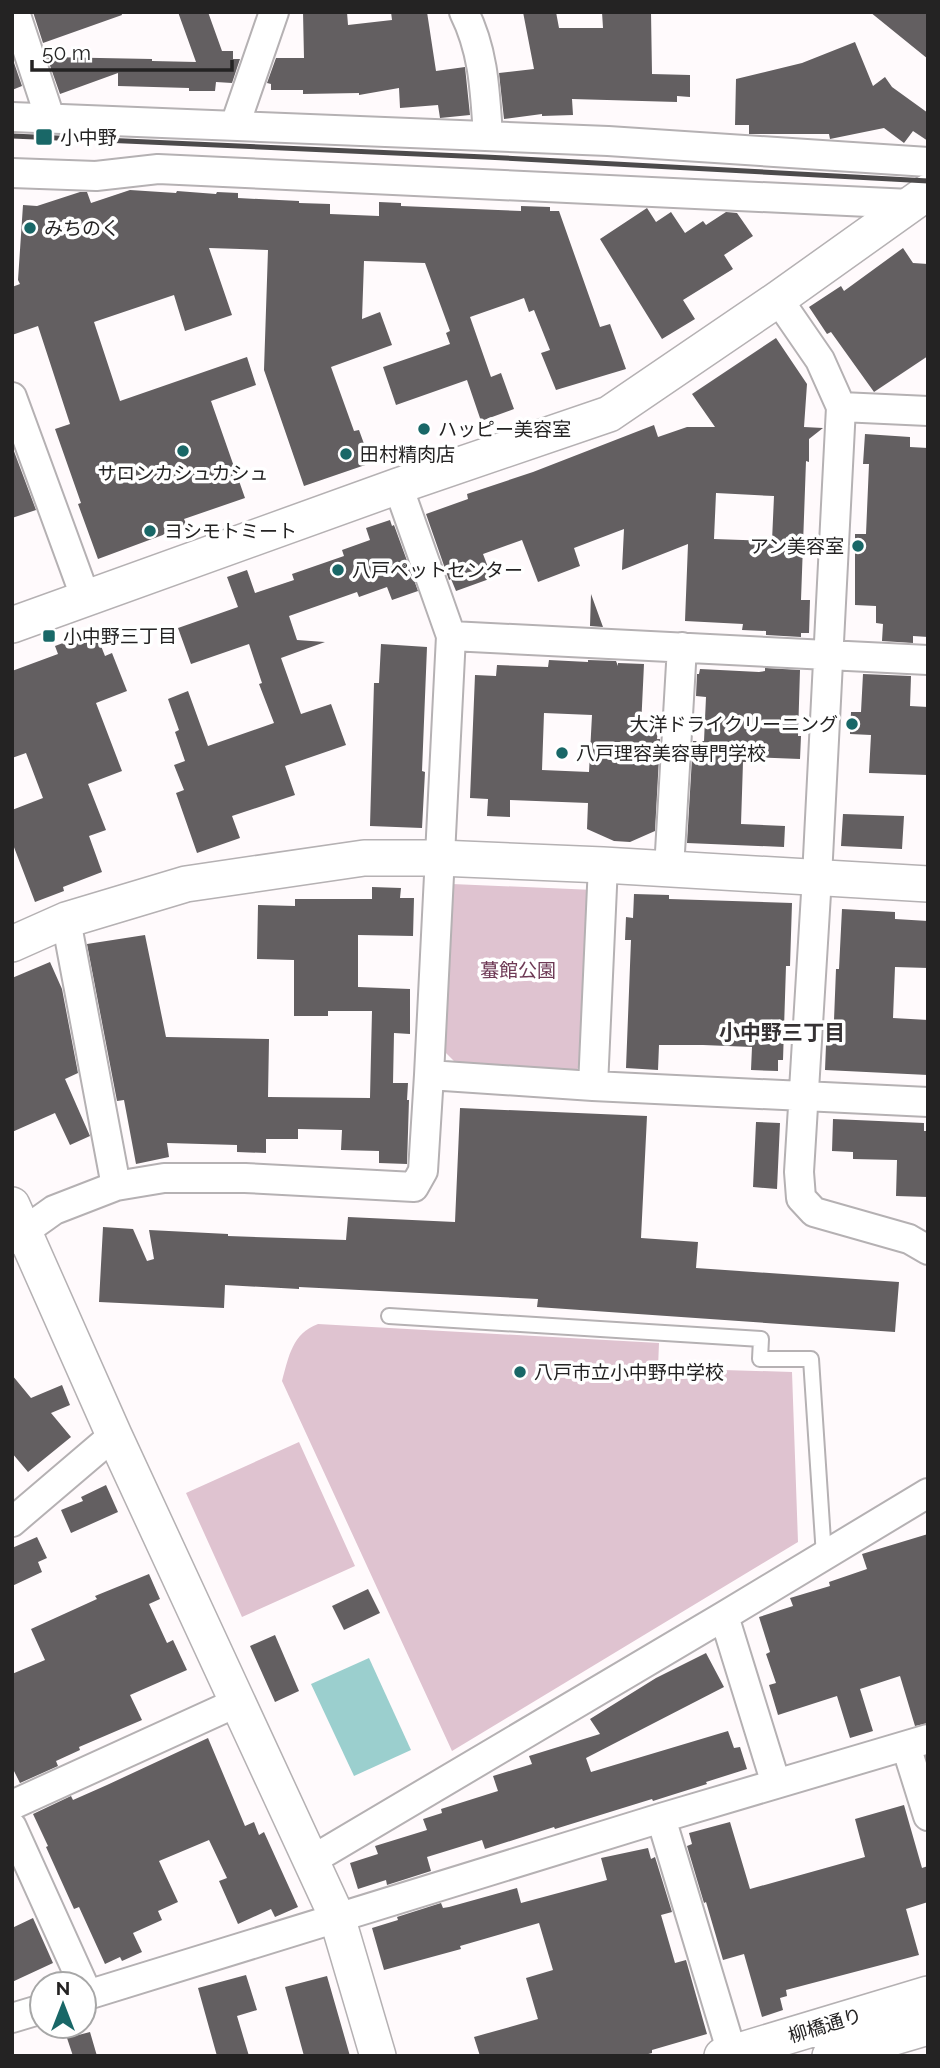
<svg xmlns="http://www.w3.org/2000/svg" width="940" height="2068" font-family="Raleway,'Noto Sans JP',sans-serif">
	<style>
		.green { fill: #dfc3d0 }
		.water { fill: #9bcfce }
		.building { fill: #635f61; fill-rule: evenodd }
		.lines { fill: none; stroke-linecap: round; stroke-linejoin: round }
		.service-casing { stroke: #b5b1b3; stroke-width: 18 }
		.minor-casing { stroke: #b5b1b3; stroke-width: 32 }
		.tertiary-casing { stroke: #b5b1b3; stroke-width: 38 }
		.service { stroke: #fff; stroke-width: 14 }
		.minor { stroke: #fff; stroke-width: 28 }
		.tertiary { stroke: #fff; stroke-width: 35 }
		.rail { stroke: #4c4a4b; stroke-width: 5 }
		.poi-dot { fill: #196767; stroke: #fff; stroke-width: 2.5 }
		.labels { text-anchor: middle; stroke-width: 7; stroke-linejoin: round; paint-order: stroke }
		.poi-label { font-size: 19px; fill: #242323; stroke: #fff; text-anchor: start }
		.park-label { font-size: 19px; fill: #6e3955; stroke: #fff }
		.street-label { font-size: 19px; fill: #242323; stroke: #fff }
		.neighbourhood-label { font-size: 21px; font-weight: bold; fill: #363234; stroke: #fff }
	</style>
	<rect width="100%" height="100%" fill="#fffafc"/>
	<path class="green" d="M452,884l142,6 -10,173 -8,7 -121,-8 -13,-13z
		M318,1324l341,19 -1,25 134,4 6,170 -346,209 -170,-370c7,-25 10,-47 36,-57z
		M299,1442l56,124 -113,51 -56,-124z"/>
	<path class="water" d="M369,1658l42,92 -57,26 -43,-92z"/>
	<path class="building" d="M33,12h88l1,3 -79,28z
		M178,12h30l14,39h11v8h7l-8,24 -16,-1 -1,9h-26v-3l-71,-2v-13l-58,21 -13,-37 105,2v2l44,1z
		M303,12h44l1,13 44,-5 -1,-8h36l9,59 29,-4 5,48 -30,3 -2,-13 -38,3 -1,-20 -40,7v-2l-56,1v-4h-32v-6l-4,-1 9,-25h28z
		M523,12h33l3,16h44l-1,-16h49l1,62 38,1v22l-13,-1v6l-105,-3 1,16 -31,1v-2l-38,5 -5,-46 35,-4z
		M870,12h58v47z
		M855,42l18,44 12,-9 7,10 36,26v28l-15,-10 -9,12 -20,-15 -54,11 -1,-5h-80v-9h-14l1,-46 66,-16z
		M12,57l10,29 -10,4z
		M130,190l46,3 1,-2 39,3 1,-2 21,1v5l61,3v2l31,1v10l49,2v-14l22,1v3l120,5v-5l29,1v4h9l41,116 10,-3 16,45 -70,21 -15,-37 9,-3 -16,-40 -5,2 -5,-14 -54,19 21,60 10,-4 13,36 -33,12 -14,-41 -71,25 -13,-38 67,-23 -4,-11 4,-2 -25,-68 -61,-2 -2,58 18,-7 12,33 -61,22 23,64 5,-1 12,33 -67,23 -40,-116 4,-120 -59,-2 23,67 -47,16 -11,-36 -80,27 26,79 127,-44 9,28 -45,16 34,97 -61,21 3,7 -89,33 -20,-55 3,-1 -26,-74 15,-5 -32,-98 -26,9v-48l8,-3 -2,-4 5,-75 14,1 43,-14h7l4,11z
		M647,208l9,14 15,-10 14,21 18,-12 3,4 20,-13 11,1 16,23 -29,19 9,14 -50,31 12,19 -33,20 -62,-100z
		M903,248l10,15 15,1v92l-54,36 -43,-60 -4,2 -18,-27 32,-21 3,5z
		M776,338l31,46 -3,43 19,1 -14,11v23l-3,-1 -5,139h9l-1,33h-8v4l-35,-2v-4l-24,-1 1,-6 -58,-3 3,-77 -66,26 2,-41 -50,19 6,18 -42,16 -16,-42 -39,14 9,24 -36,13 -5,-12 -2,1 -23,-66 42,-15 -1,-5 66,-22 121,-47 4,12 29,-10h28l-23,-33zM716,493l58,3 -2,45 -58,-2z
		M865,434l45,3v10l18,1v189l-15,-1v7l-31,-2 1,-17 -7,-1v-17l-21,-1v-71h11l3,-70h-6z
		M12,446l24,64 -24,8z
		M390,520l2,6 2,-1 24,66 -26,9 -5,-13 -28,10 -2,-5 -68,24 8,24 28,2 -44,16 20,56 30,-10 15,41 -61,21 10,29 -63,21 8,22 -43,15 -21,-60 8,-3 -10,-25 11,-4 -10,-29 4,-2 -11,-31 20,-8 20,55 66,-23 -15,-39 3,-1 -13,-39 -58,20 -13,-36 60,-21 -11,-30 20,-7 8,23 39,-13 -2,-6 52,-18 -2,-6 28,-10 -4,-12z
		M591,594l12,33 -13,-1z
		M95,631l10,25 7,-3 15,38 -31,12 26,68 -34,13 18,46 -17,6 13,36 -39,15 1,4 -29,11 -23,-60v-32l31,-12 -17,-45 -14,5v-87l46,-17 -3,-8z
		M381,644l46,3 -5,124 3,1 -3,56 -52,-2 4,-143h5z
		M549,660l39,2v-2l28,1 2,5v-3l26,1 -3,63 17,1 -1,11h3l-5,92 -25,11 -16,-1 -27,-12 1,-26 -78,-3v17l-23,-1 1,-17 -18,-1 5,-123 21,1 1,-11 51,2zM544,713l48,2 -3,57 -47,-2z
		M765,668l35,2 -2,66h3l-1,23 -54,-2v5h-3l-2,62 44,2 -1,21 -97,-4 6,-102h11l2,-44 -10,-1 1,-22h2l1,-5 59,3 6,-1z
		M863,674l48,2 -1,30 18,1v68l-59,-2 2,-38 -21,-1 1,-22h10z
		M843,814l61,2 -2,33 -61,-3z
		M372,887l29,1 -1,10h14l-1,38 -55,-1v52l52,2v45l-16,-1 -1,50h15l-1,17h2l-2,64 -28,-1v-12l-38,-1 1,-20 -44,-1v10h-32v14l-29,-1v-7l-70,-2 2,14 -33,7 -12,-64 -7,1 -30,-157 58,-9 21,102 103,2 -1,58 102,1 2,-87h-44v5h-34v-56l-37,-1 1,-54 37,1v-7h77z
		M634,894l35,1v4l123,4 -2,63h-4l-3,94h-5v11l-27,-1 1,-23 -49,-2h-44l-1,25 -32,-2 5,-128h-6l1,-23 7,1z
		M842,909l53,3v7l33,2v47l-33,-1 -2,51 35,2v55l-103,-5 2,-50h7l2,-51h3z
		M50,962l12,27 16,84 -13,6 25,57 -20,9 -15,-32 -43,19v-154z
		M460,1108l187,8 -6,122 57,4 -2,26 203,14 -4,50 -358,-25 1,-8 -239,-12v2l-74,-4 -1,23 -125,-6 4,-75 30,2 14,32 7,-2 -5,-29 79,4v2l118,4 2,-23 107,5z
		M833,1119l91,4v8h4v66l-32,-1 1,-36 -44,-1v-7l-21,-1z
		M756,1122l24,1 -3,66 -24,-2z
		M12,1375l19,23 31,-13 8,20 -19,8 20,24 -43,35 -16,-19z
		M106,1485l12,27 -47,21 -10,-23 22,-9 -2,-4z
		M928,1534v189l-13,3 -15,-50 -40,13 13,42 -23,7 -13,-42 -59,19 -9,-30 7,-2 -10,-29 4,-2 -11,-35 34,-11 -3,-8 40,-12 -1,-4 38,-13 -5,-15z
		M37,1537l10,21 -9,4 4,10 -30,14v-38z
		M149,1574l11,25 -11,5 18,39 6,-3 14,30 -57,25 12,25 -63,27 1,3 -24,11 2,5 -38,17 -8,-16v-93l33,-14 -14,-31 66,-30 -2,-3z
		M368,1589l12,24 -36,17 -12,-24z
		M275,1635l24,56 -24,11 -25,-56z
		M706,1653l18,34 -138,71 5,14 137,-41 6,17 6,-1 7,22 -41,13 1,2 -32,10 -22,7 -1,-2 -97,30 -1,-2 -69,22 -3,-9 -29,9 -26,8 4,14 -44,14 -1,-5 -28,9 -8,-26 28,-9 -3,-8 52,-16 -4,-11 19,-6 -1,-4 57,-18 -5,-15 39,-12 -3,-8 71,-22 -10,-15 66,-41z
		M208,1738l37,88 9,-4 5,13 5,-3 34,75 -23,10 -4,-8 -33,15 -19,-43 8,-3 -18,-38 -50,21 19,41 -20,9 4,9 -29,13 9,19 -20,9 -2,-4 -15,7 -26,-57 -5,2 -28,-62 2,-1 -15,-32 38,-18 2,4 34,-15z
		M904,1805l18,63 6,-2v36l-22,7 13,46 -133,35 1,6 -7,2 3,12 -21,7 -18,-63 -21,6 -17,-58 -2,1 -17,-57 5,-2 -3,-11 41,-11 20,67 115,-32 -10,-38z
		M648,1848l3,11 4,-2 17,55 -11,3 14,48 11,-3 21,74 -55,16v3l-11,3h-161l-6,-19 64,-18 -12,-41 27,-8 -14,-47 -79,23 1,3 -77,21 -12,-42 26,-8 -1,-3 44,-14 2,5 6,-1 68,-19 4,15 86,-23 -6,-22z
		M33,1918l20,45 -41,19v-54z
		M246,1975l11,35 -20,6 12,40h-32l-19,-68z
		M327,1976l23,80h-46l-19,-69z
		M90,2032l7,24h-24l-6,-18z"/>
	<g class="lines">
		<defs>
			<path id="service" d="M389,1316l372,23 -1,20h51l13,197"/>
			<path id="minor" d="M15,12l35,106
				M464,12c20,40 21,80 24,124
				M12,117l596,24 320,21
				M235,125l39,-113
				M12,173l84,3 62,-7 753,35
				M778,299l42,61 21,47 -24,470 -18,295 2,26 13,14 95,27 19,11
				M12,397l74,202
				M841,407l87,4
				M398,486l53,150 -22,439
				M451,636l477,24
				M669,869l13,-222
				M66,920l50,266
				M593,1086l10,-221
				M12,1240l42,-30 62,-24 48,-8h81l169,9 9,-16 6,-96 164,11 335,16
				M12,1522l102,-87
				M724,1616l52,168
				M906,1746l22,70
				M12,1805l226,-103
				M661,1818l71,235
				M12,1827l71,157
				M312,1860l412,-244 204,-123
				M84,1996l577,-178 267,-79
				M12,2018l30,-9"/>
			<path id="tertiary" d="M12,625l386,-139 211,-72 169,-115 150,-107
				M12,944l54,-24 120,-36 178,-26h75l164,7 325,19
				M12,1205l102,230 223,482 41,139
				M722,2056l206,-62
				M830,2056l98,-29"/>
		</defs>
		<use href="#service" class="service-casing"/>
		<use href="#minor" class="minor-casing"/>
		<use href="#tertiary" class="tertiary-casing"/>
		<use href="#service" class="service"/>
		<use href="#minor" class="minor"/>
		<use href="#tertiary" class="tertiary"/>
		<path class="rail" d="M12,136l473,21 443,24"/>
	</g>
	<g class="poi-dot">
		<rect x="35" y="128" width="18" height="18" rx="3.5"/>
		<circle cx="30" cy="228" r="7"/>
		<circle cx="424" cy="429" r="7"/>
		<circle cx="183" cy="451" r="7"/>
		<circle cx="346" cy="454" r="7"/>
		<circle cx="150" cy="531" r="7"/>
		<circle cx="858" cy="546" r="7"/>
		<circle cx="338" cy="570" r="7"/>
		<rect x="42" y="629" width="14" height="14" rx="3.5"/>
		<circle cx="852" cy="724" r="7"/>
		<circle cx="562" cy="753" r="7"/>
		<circle cx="520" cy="1372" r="7"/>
	</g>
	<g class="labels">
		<g class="poi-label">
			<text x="60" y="144">小中野</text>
			<text x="44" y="235">みちのく</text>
			<text x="438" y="436">ハッピー美容室</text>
			<text x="360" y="461">田村精肉店</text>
			<text x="183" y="480" text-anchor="middle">サロンカシュカシュ</text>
			<text x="164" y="538">ヨシモトミート</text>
			<text x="844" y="553" text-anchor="end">アン美容室</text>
			<text x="352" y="577">八戸ペットセンター</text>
			<text x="63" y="643">小中野三丁目</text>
			<text x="838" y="731" text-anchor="end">大洋ドライクリーニング</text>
			<text x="576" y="760">八戸理容美容専門学校</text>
			<text x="534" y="1379">八戸市立小中野中学校</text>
		</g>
		<g class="park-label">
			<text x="518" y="977">蟇館公園</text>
		</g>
		<g class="street-label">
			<text transform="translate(825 2025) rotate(-17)" y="7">柳橋通り</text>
		</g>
		<g class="neighbourhood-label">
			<text x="782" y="1040">小中野三丁目</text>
		</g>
	</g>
	<rect width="940" height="2068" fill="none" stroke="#242323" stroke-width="28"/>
	<g transform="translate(63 2005)"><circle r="33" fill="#ffffff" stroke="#a7a7a7" stroke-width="2"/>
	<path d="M0-5L12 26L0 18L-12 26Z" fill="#196767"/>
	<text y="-10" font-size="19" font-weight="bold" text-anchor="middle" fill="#242323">N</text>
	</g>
	<path d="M32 60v10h200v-10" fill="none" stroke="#242323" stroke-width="3.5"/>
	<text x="42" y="60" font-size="21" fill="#242323" stroke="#ffffff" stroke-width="5" paint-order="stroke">50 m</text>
</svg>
